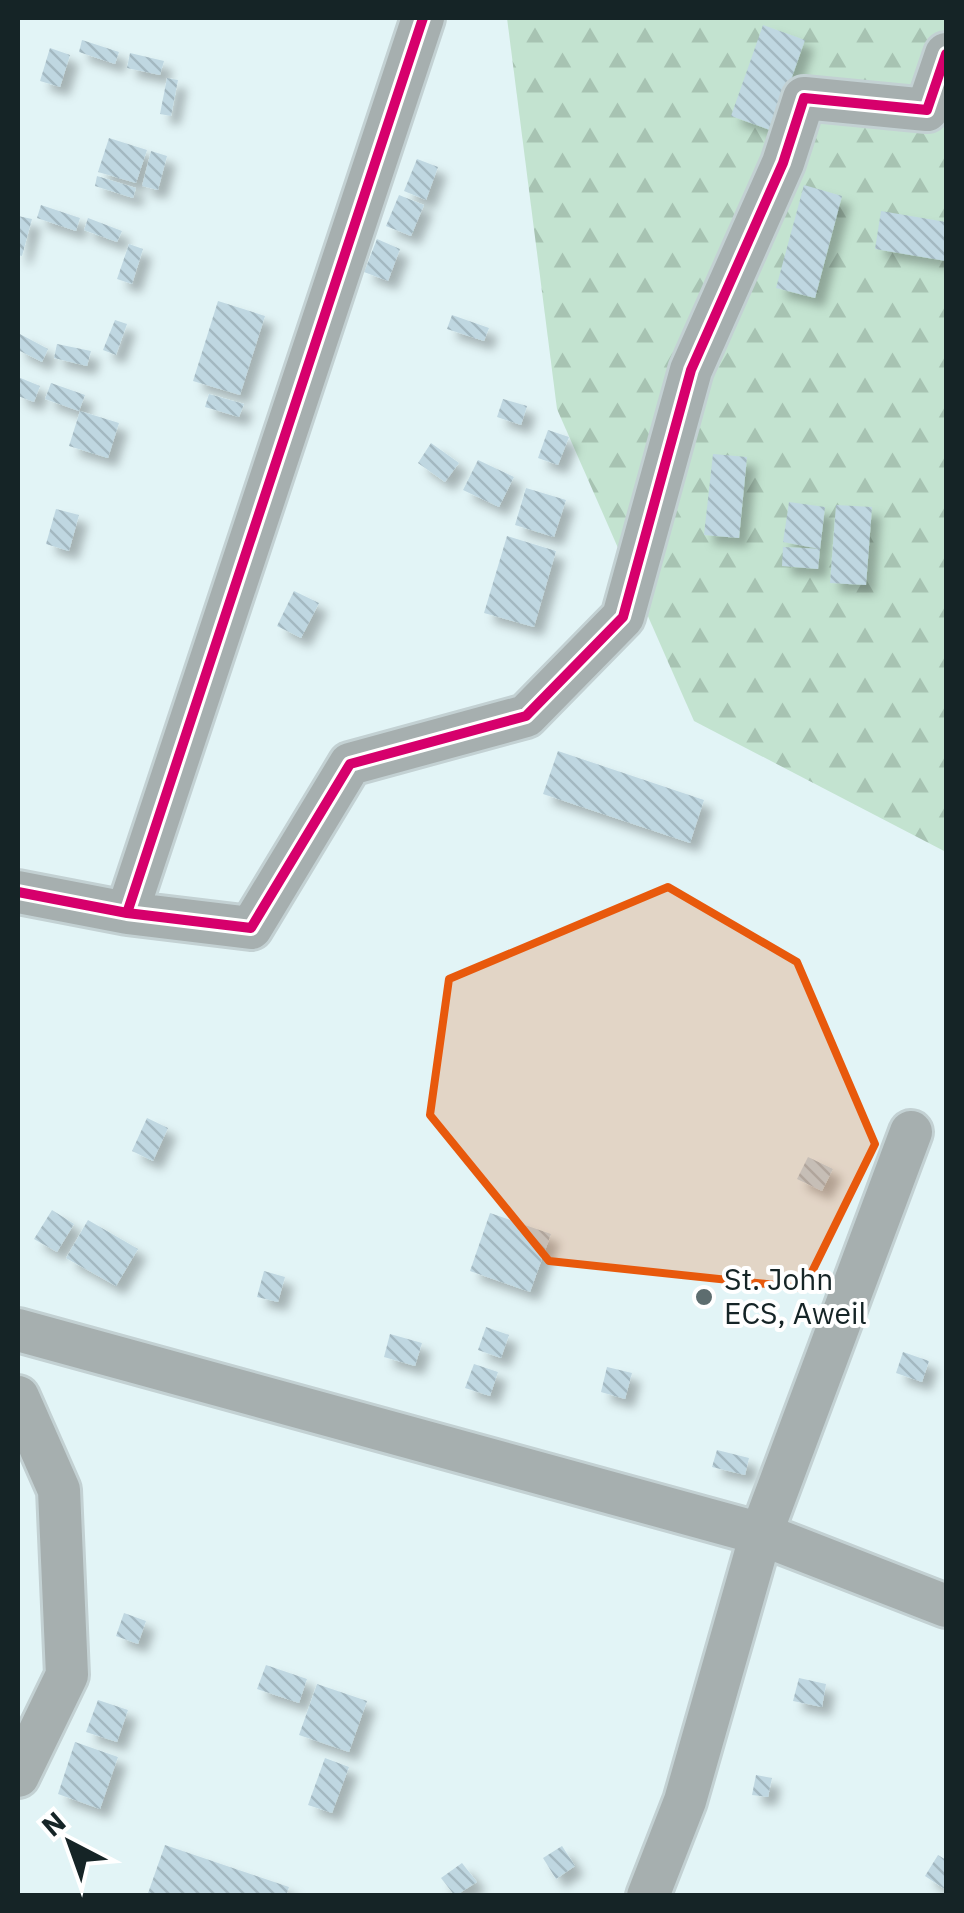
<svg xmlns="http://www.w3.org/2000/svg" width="964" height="1913" font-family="'IBM Plex Sans',sans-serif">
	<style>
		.forest { fill: url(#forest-firs) }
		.building { fill: url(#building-back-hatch); filter: url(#shadow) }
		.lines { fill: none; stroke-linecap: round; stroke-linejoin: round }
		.street-casing { stroke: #c3d1d3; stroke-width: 48 }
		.street { stroke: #a6afaf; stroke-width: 42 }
		.cycleway-casing { stroke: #fff; stroke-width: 16 }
		.cycleway { stroke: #d6006c; stroke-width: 10 }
		.marked { fill: #e8590c; fill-opacity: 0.2; stroke: #e8590c; stroke-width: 8; stroke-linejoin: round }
		.poi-dot { fill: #5d6d6f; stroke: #fff; stroke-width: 4 }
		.labels { text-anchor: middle; stroke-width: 8; stroke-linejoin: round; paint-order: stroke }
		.poi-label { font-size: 30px; fill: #152426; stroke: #fff; text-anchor: start }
	</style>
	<defs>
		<pattern id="forest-firs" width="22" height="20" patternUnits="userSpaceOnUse" patternTransform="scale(2.5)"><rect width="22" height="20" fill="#c3e3d0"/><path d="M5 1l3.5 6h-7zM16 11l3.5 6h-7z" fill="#a7c3b2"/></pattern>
		<pattern id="building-back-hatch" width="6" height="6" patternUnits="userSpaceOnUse" patternTransform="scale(2.5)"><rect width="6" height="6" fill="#bfd7e1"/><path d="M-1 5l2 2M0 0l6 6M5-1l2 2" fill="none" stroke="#a3b8c1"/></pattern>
		<filter id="shadow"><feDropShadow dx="9" dy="9" stdDeviation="5" flood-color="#0004"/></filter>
	</defs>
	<rect width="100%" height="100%" fill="#e2f4f6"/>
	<path class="forest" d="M507,18h439v834l-252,-131 -137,-312z"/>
	<path class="building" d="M763,25l42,15 -32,91 -42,-15z
		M82,40l37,12 -4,12 -36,-12z
		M50,48l20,7 -10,32 -20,-6z
		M130,53l34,8 -4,14 -33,-7z
		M167,78l11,2 -7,36 -11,-2z
		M109,138l38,12 -11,33 -38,-11z
		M151,151l16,5 -9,34 -16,-4z
		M417,159l21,8 -12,33 -22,-9z
		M97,176l39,12 -3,10 -38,-12z
		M804,185l38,11 -27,102 -39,-10z
		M399,195l25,10 -13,31 -25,-10z
		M41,205l39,13 -4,13 -39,-13z
		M881,211l65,11v39l-71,-12z
		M18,216l14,3 -10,37 -4,-1z
		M88,218l34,13 -5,11 -33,-12z
		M377,239l23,10 -12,32 -24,-9z
		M129,244l14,5 -11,35 -15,-5z
		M218,301l47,15 -25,79 -47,-14z
		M452,315l37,13 -5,13 -37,-12z
		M115,320l12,4 -11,31 -13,-5z
		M18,333l30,16 -6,13 -24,-12z
		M57,344l34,7 -4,15 -33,-8z
		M18,377l22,9 -6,16 -16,-6z
		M51,383l34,12 -6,16 -34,-12z
		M209,394l35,10 -5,13 -34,-10z
		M503,399l24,7 -6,19 -24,-8z
		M80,411l39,12 -11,35 -39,-12z
		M548,430l21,7 -11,28 -20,-7z
		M431,443l28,20 -14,19 -27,-19z
		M713,454l34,3 -8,81 -35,-3z
		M478,460l36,17 -15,30 -36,-17z
		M526,488l40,12 -12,37 -39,-12z
		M789,502l36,5 -5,42 -37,-7z
		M836,505l36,2 -6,78 -36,-2z
		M56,509l23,6 -10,36 -23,-7z
		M507,536l49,15 -22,76 -50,-14z
		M783,547l37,2 -2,20 -36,-3z
		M294,591l25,12 -18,35 -24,-12z
		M558,751l146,49 -14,43 -147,-49z
		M147,1118l21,10 -15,33 -21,-10z
		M808,1157l25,12 -11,22 -25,-12z
		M52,1210l22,14 -17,28 -23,-13z
		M490,1213l61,21 -21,58 -60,-21z
		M88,1220l50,29 -22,37 -50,-28z
		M264,1271l21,6 -7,25 -21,-5z
		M486,1327l23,8 -8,23 -23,-8z
		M390,1334l32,9 -7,23 -31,-9z
		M903,1352l26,9 -7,21 -26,-9z
		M474,1364l24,8 -8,24 -25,-8z
		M607,1367l25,6 -7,26 -24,-7z
		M717,1450l32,8 -4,17 -33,-8z
		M124,1613l22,8 -8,23 -22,-8z
		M266,1665l41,14 -8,24 -42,-14z
		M799,1678l27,6 -4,23 -29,-6z
		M317,1684l50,17 -18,51 -50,-17z
		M98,1700l30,10 -11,32 -31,-10z
		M75,1742l43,15 -18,52 -42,-15z
		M325,1758l24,9 -17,46 -24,-8z
		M756,1775l16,3 -4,19 -16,-2z
		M165,1845l124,42 -3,9h-139z
		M562,1846l13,20 -19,13 -13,-21z
		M938,1855l8,5v30l-21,-14z
		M462,1863l15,19 -22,14 -14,-18z"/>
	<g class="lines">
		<defs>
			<path id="street" d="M18,892l109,21 296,-895
				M127,913l124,15 99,-164 176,-48 97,-99 68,-247 92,-207 21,-65 123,12 19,-56
				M18,1330l743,204 185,72
				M18,1397l41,93 8,185 -49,101
				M648,1896l37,-95 76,-267 150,-402"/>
		</defs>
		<use href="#street" class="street-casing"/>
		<use href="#street" class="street"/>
		<defs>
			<path id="cycleway" d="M18,892l109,21 296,-895
				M127,913l124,15 99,-164 176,-48 97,-99 68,-247 92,-207 21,-65 123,12 19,-56"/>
		</defs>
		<use href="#cycleway" class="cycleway-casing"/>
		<use href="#cycleway" class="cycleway"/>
	</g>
	<path class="marked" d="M668,887l129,75 78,182 -71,144 -255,-27 -119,-146 19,-136z"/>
	<circle class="poi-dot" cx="704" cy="1297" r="10"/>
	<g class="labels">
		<g class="poi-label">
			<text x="724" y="1290">St. John<tspan x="724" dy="34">ECS, Aweil</tspan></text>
		</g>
	</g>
	<rect width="964" height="1913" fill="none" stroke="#152426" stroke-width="40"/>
	<g transform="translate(70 1843) rotate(319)" stroke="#ffffff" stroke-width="8" paint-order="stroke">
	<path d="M0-8L18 38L0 25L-18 38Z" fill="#152426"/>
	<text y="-15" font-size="28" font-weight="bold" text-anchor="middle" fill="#152426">N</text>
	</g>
</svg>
